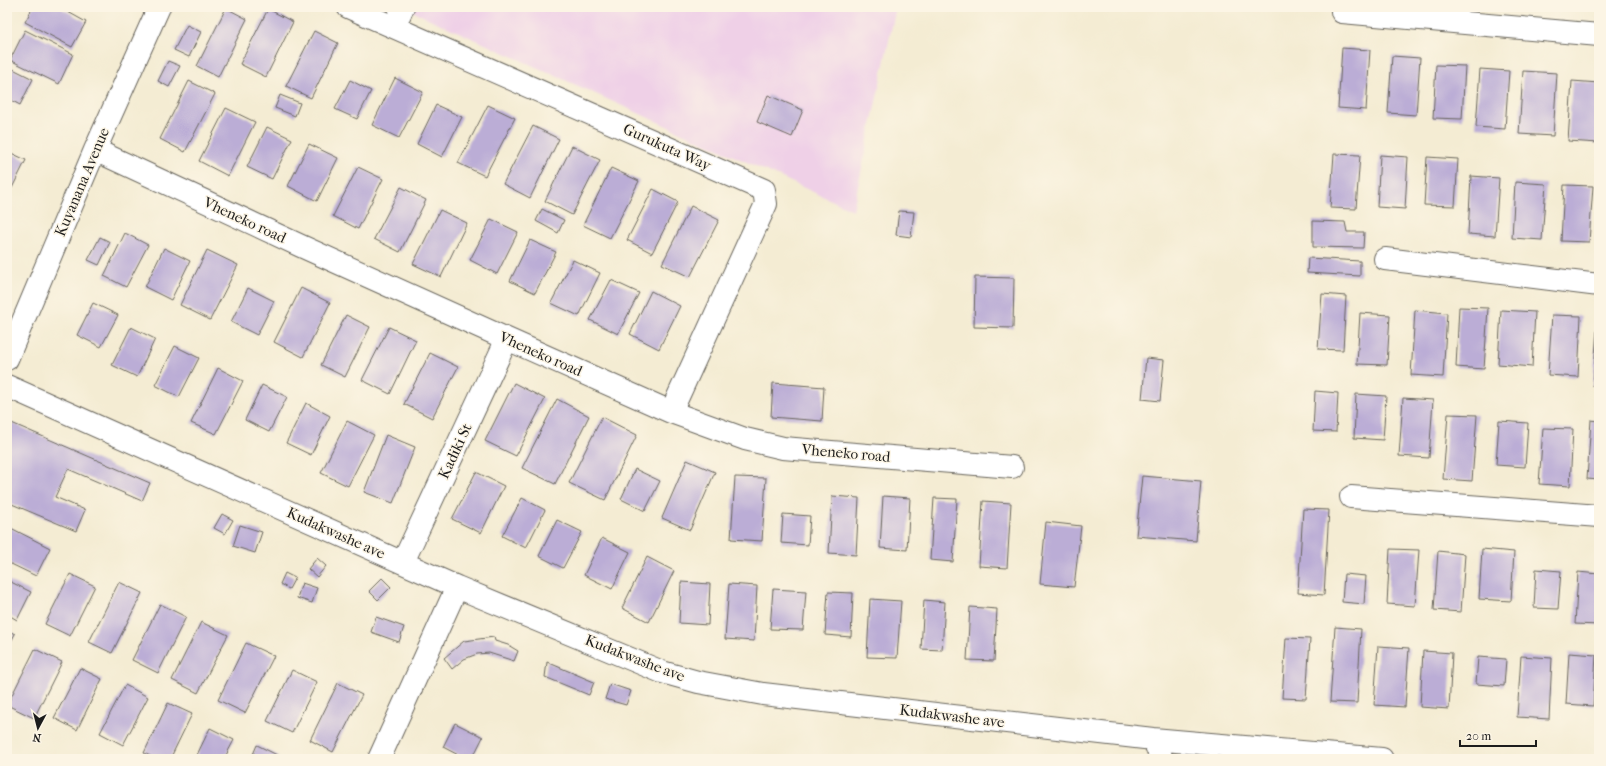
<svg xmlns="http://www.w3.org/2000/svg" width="1606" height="766" font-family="'IM FELL French Canon',serif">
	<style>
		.built { fill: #efd0e7 }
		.building { fill: #bbadd6 }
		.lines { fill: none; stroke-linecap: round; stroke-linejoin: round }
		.street-casing { stroke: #68655c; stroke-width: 24 }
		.street { stroke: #fff; stroke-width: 22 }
		.labels { text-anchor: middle; stroke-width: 3; stroke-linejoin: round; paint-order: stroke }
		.street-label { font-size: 15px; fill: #1c1c1c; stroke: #fcf5e5 }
	</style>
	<rect width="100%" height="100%" fill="#fcf5e5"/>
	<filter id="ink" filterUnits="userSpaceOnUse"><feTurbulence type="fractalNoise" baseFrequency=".025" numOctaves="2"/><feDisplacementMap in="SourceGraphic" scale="8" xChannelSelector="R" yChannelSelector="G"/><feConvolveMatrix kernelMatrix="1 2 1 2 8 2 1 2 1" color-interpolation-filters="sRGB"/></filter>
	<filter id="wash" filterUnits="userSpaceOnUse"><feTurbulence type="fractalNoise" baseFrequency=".012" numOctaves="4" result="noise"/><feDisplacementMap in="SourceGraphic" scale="16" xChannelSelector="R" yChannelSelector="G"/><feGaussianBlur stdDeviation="0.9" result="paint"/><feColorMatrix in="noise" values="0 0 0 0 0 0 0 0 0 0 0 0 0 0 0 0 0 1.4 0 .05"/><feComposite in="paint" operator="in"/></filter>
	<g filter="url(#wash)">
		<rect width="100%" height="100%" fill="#f4ecd3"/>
		<path class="built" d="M403,7h493l-43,203z"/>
		<g id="blocks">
			<path class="building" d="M33,7h26l27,15 -14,25 -47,-25z
				M226,8l21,11 -29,58 -21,-11z
				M268,9l25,13 -27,55 -26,-13z
				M187,25l14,7 -12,25 -15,-7z
				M25,30l48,24 -14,30 -49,-24z
				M314,31l24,12 -27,55 -25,-12z
				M1342,48l28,2 -4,60 -28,-2z
				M1392,56l28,2 -4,57 -28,-2z
				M168,61l12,5 -11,21 -11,-6z
				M1436,65l29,1 -3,53 -29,-1z
				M7,66l26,13 -13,26 -13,-7z
				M1480,69l29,2 -4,58 -29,-2z
				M1523,71l34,2 -4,63 -34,-2z
				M395,78l28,14 -24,46 -27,-13z
				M350,80l21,11 -14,28 -22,-10z
				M189,81l26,13 -30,58 -25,-13z
				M1572,81l27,2v60l-31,-2z
				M280,95l20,8 -5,13 -20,-8z
				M768,95l35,15 -11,27 -35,-15z
				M436,105l26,12 -20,40 -25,-13z
				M488,105l27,13 -30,58 -27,-13z
				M226,108l29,14 -27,54 -29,-15z
				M533,126l26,13 -29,59 -27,-14z
				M267,127l25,12 -20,40 -25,-12z
				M309,144l29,14 -21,43 -29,-15z
				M572,146l28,14 -28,55 -27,-14z
				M7,151l19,9 -14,28 -5,-2z
				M1334,154l26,1 -4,54 -26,-1z
				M1380,155l28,2 -3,52 -28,-2z
				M1427,157l31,2 -3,47 -31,-1z
				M358,167l25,12 -25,50 -25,-13z
				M611,168l28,13 -29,57 -27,-13z
				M1471,176l28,2 -4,58 -27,-2z
				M1515,182l31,2 -4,56 -30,-2z
				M1564,185l29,1 -4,56 -28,-1z
				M401,187l25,13 -26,52 -26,-13z
				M653,189l25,13 -26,51 -25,-13z
				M691,206l28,14 -29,57 -28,-13z
				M542,209l22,11 -6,13 -22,-12z
				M440,210l27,13 -26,54 -28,-13z
				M899,211l15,1 -3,25 -15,-2z
				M491,219l27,13 -21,42 -27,-14z
				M1313,221l32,1 2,10h17l-1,16 -50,-1z
				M125,233l23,12 -22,42 -22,-11z
				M100,237l10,5 -11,23 -11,-5z
				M530,240l26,12 -21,41 -25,-12z
				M164,248l26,13 -19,39 -26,-13z
				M207,250l31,15 -28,55 -30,-15z
				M1308,258l52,3v15l-53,-3z
				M573,260l27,13 -21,43 -28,-13z
				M975,277l39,1 -1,50 -39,-1z
				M611,280l28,13 -21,41 -28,-14z
				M248,288l26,13 -17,34 -26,-13z
				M301,288l29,15 -27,54 -29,-15z
				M651,291l29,15 -21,43 -29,-15z
				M1322,294l24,2 -3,54 -25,-1z
				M93,303l25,12 -17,32 -24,-12z
				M1459,307l29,1 -4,61 -28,-2z
				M1415,310l32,3 -4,64 -32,-2z
				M1501,310l34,2 -3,55 -34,-3z
				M1360,313l30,2 -3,50 -30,-1z
				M346,315l24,12 -25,50 -24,-12z
				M1552,315l29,1 -3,61 -30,-2z
				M131,327l24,12 -18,38 -25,-12z
				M389,327l27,13 -26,54 -28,-14z
				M1597,328h2v58h-6z
				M175,346l24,12 -20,39 -24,-12z
				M430,353l28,14 -26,51 -28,-14z
				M1146,358l18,2 -4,41 -18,-2z
				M218,368l25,13 -27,53 -25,-11z
				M514,383l31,16 -29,57 -31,-15z
				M773,383l51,4 -2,34 -51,-4z
				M262,385l25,12 -18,35 -24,-12z
				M1315,391l23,2 -2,39 -23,-1z
				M1356,394l30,2 -3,44 -29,-2z
				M1403,398l30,2 -4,58 -30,-2z
				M557,399l32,17 -34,68 -33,-16z
				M306,403l24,13 -19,39 -25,-12z
				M1448,414l29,1 -5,66 -29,-2z
				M602,417l35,18 -32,65 -36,-17z
				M1591,420l8,1v59l-12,-1z
				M7,421l143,62 -8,18 -74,-32 -13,28 30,13 -9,21 -69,-29z
				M347,421l27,14 -26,51 -27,-13z
				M1499,421l29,2 -3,44 -29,-2z
				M1543,428l30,1 -3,57 -31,-2z
				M386,435l29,12 -22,56 -29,-11z
				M687,460l28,12 -25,58 -28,-12z
				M635,469l25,12 -15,30 -24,-12z
				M476,472l28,14 -23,47 -29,-14z
				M1142,476l59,5 -5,60 -60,-5z
				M735,477l31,1 -4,63 -31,-2z
				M832,496l27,2 -3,57 -27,-2z
				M883,496l27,2 -3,52 -27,-2z
				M522,498l23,12 -19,38 -24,-12z
				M934,498l23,1 -4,63 -23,-2z
				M983,501l28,2 -4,65 -28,-2z
				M1303,509l26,1 -5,85 -26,-2z
				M222,514l11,6 -8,14 -11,-6z
				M783,514l27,2 -2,29 -27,-2z
				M557,520l25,12 -19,36 -24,-12z
				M1046,522l35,4 -7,61 -34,-3z
				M240,525l22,7 -7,21 -22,-7z
				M7,526l43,22 -14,28 -29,-14z
				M602,538l28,14 -18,37 -28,-14z
				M1390,549l29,1 -4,56 -28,-2z
				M1482,549l32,3 -3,49 -32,-2z
				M1438,551l27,3 -4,58 -27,-2z
				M647,557l27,14 -25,51 -27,-14z
				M317,558l9,8 -9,11 -9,-8z
				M1536,569l25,2 -3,38 -24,-1z
				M1578,572l21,2v51l-24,-1z
				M285,573l10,5 -6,11 -9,-5z
				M70,574l25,12 -25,50 -25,-12z
				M1344,574l22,2 -2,28 -22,-2z
				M382,578l9,9 -13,13 -9,-9z
				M7,580l24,12 -14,28 -10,-6z
				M119,582l23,11 -30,60 -23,-11z
				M681,582l29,2 -2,41 -29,-2z
				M302,583l15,5 -5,15 -15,-5z
				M729,584l28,2 -3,55 -29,-2z
				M773,589l33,2 -3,39 -33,-1z
				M828,592l25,1 -2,44 -26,-2z
				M870,599l31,2 -4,57 -30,-1z
				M924,600l21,2 -3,48 -21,-1z
				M160,604l26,13 -28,56 -26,-13z
				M970,607l27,2 -3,52 -27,-1z
				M376,617l28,10 -5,15 -28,-10z
				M201,622l27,13 -30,58 -26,-13z
				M1335,627l26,2 -4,74 -27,-1z
				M7,630l8,4 -8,15z
				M494,637l1,4 13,4 10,6 -4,10 -25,-8 -12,1 -13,5 -12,10 -8,-11 20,-17z
				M1286,638l24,1 -4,60 -24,-1z
				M246,643l28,13 -29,57 -27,-13z
				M1378,646l31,2 -4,59 -31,-2z
				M35,649l27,13 -28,56 -27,-13z
				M1423,651l29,2 -3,56 -29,-2z
				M1569,653l27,2 -3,51 -27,-2z
				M1521,656l31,2 -3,61 -32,-2z
				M1478,657l28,2 -2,27 -28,-2z
				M547,662l47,20 -5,13 -44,-18z
				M80,668l22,11 -25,51 -23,-12z
				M292,670l25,12 -25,51 -25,-12z
				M338,683l24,12 -29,57 -23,-12z
				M610,684l21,7 -5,14 -21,-6z
				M125,685l23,12 -25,48 -23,-12z
				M168,703l24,11 -22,45h-14l-12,-6z
				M455,723l28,14 -11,22h-6l-23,-12z
				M210,728l24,12 -10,19h-29z
				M257,745l22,11 -2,3h-26z"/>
		</g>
	</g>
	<g filter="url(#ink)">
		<use href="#blocks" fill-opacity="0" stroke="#68655c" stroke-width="1"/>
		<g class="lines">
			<defs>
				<path id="street" d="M348,7l416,183 2,14 -95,208
					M1342,12l257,23
					M394,27l9,-20
					M95,150l206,96 206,93 164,73 74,27 38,9 229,19
					M1385,259l214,26
					M7,359l88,-209 64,-143
					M7,386l450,201 205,85 36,10 65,12 390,45 229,20
					M1351,497l248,19
					M403,562l104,-223
					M1153,739l9,20
					M379,759l78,-172"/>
			</defs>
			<use href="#street" class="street-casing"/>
			<use href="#street" class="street"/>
		</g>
	</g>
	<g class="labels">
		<g class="street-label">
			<text transform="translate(667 147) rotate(24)" y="5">Gurukuta Way</text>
			<text transform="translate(82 182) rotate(-67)" y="5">Kuyanana Avenue</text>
			<text transform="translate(245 220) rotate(25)" y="5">Vheneko road</text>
			<text transform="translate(541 354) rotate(24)" y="5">Vheneko road</text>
			<text transform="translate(455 451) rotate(-65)" y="5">Kadiki St</text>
			<text transform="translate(846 453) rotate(5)" y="5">Vheneko road</text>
			<text transform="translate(336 533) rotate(24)" y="5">Kudakwashe ave</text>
			<text transform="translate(635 658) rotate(21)" y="5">Kudakwashe ave</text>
			<text transform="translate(952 716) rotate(7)" y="5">Kudakwashe ave</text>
		</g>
	</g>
	<rect width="1606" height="766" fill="none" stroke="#fcf5e5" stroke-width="24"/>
	<g transform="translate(38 728) rotate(187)" stroke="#fcf5e5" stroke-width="3" paint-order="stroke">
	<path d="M0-3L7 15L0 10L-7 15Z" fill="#1c1c1c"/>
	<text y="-6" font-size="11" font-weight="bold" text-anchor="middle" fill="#1c1c1c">N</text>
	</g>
	<path d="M1460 740v6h76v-6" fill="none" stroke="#1c1c1c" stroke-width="2"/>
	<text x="1466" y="740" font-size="12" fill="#1c1c1c" stroke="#fcf5e5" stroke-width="3" paint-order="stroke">20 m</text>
</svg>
